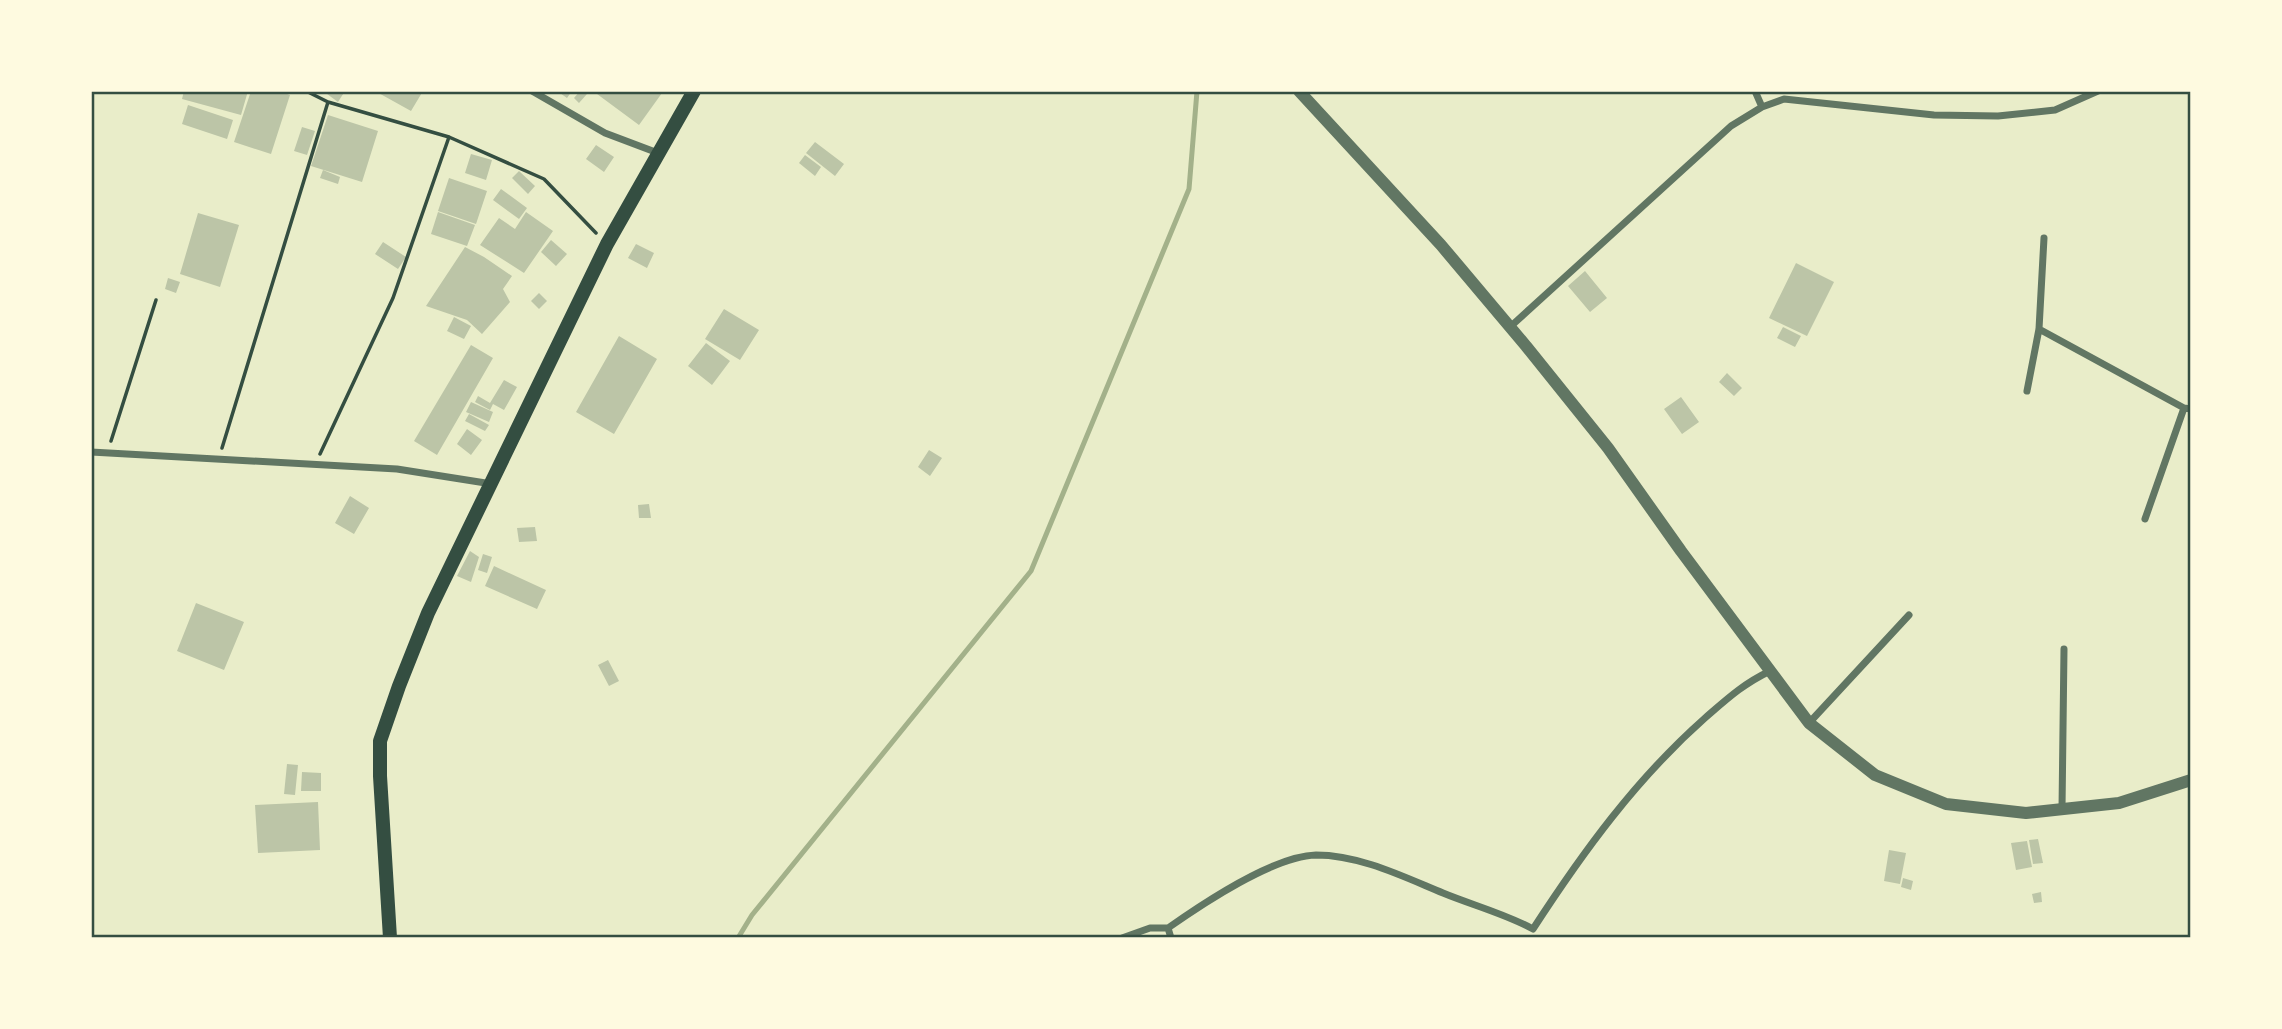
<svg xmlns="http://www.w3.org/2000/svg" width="2282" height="1029" font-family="Manrope,sans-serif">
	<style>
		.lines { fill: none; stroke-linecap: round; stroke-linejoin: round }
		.stream { stroke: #a3b18a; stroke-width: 5 }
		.building { fill: #bcc5a7 }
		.path { stroke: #344e41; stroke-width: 3.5 }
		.minor { stroke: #617663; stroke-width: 7 }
		.tertiary { stroke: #617663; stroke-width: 12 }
		.secondary { stroke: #344e41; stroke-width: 14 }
		.neatline { fill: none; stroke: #344e41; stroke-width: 2.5 }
	</style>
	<rect width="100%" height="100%" fill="#e9edc9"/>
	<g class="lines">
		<path class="stream" d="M738,938l14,-23 279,-344 158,-382 8,-98"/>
	</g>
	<path class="building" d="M184,91h64l-7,24 -59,-16z
		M251,91h28l11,4 -19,59 -37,-12z
		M323,91h22l-7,11z
		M375,91h48l-12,20z
		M557,91h15l-5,7z
		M580,91l7,3 -8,9 -5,-5z
		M593,91h66l3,2 -23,32z
		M188,105l45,15 -6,19 -45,-15z
		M328,115l50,16 -16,51 -51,-16z
		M302,127l13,4 -8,24 -13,-4z
		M815,142l29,22 -9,12 -29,-23z
		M596,145l18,12 -10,15 -18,-13z
		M471,154l21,6 -6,20 -21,-7z
		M805,155l16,12 -6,9 -16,-13z
		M323,170l17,7 -2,7 -18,-6z
		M519,171l16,15 -7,8 -16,-16z
		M449,178l38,13 -11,33 -38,-13z
		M501,189l26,19 -8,11 -26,-19z
		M438,212l37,13 -8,21 -36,-12z
		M526,212l27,19 -29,42 -44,-28 19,-27 16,11z
		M198,213l41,12 -19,62 -40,-13z
		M551,240l16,14 -11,12 -15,-14z
		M383,242l23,15 -8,12 -23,-15z
		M636,244l18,9 -7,15 -19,-10z
		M465,247l19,10 28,19 -9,13 7,13 -28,32 -15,-14 -41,-14z
		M1796,263l38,19 -27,54 -38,-18z
		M1585,271l22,27 -17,14 -22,-26z
		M168,278l12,4 -4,11 -11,-4z
		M539,293l8,8 -8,8 -8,-8z
		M724,309l35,21 -19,30 -35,-21z
		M454,317l17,9 -7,13 -17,-8z
		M1783,327l18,9 -6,11 -18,-9z
		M619,336l38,23 -43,75 -38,-22z
		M706,343l24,18 -18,24 -24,-19z
		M471,345l22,13 -56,97 -23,-14z
		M1727,373l15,15 -8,8 -15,-14z
		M504,380l13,7 -13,23 -11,-6 -3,6 -15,-8 3,-6 12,7z
		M1681,397l18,25 -17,12 -18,-25z
		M471,402l22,10 -4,10 -23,-10z
		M469,414l20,11 -4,6 -20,-10z
		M467,429l15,11 -11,15 -14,-11z
		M929,450l13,8 -12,18 -12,-9z
		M350,496l19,12 -15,26 -19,-11z
		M649,504l2,14h-12l-1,-13z
		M535,527l2,14 -18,1 -2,-14z
		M470,551l9,6 -8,25 -14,-6z
		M483,554l9,3 -5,16 -9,-3z
		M494,566l52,24 -9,19 -52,-23z
		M196,603l48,19 -20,48 -47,-19z
		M608,660l11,21 -10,5 -11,-21z
		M287,764l11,1 -3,30 -11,-1z
		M302,772l19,1v18h-20z
		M318,802l2,48 -62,3 -3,-48z
		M2038,839l5,24 -10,1 -4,-24z
		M2027,841l5,26 -16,3 -5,-27z
		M1889,850l17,3 -6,31 -16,-3z
		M1903,878l10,3 -2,9 -10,-3z
		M2041,892l1,10 -8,1 -2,-9z"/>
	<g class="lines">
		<path class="path" d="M306,91l22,11 121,35 95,42 52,54
			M111,441l45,-141
			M222,448l106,-346
			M320,454l73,-156 56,-161"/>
		<path class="minor" d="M532,91l73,42 53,20
			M1755,91l7,16
			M1510,327l221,-201 31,-19 22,-8 150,16 64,1 57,-6 43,-19
			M2039,329l145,79 7,1
			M2027,391l12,-62 5,-91
			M91,452l306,17 95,15
			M2145,519l39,-111
			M1809,723l100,-108
			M2062,809l2,-160
			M1122,938l28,-10h18
			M1171,938l-3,-10c34,-24 106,-72 148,-73 44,0 88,22 127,38 29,12 63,21 90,36 50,-77 103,-150 172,-211 22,-19 38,-34 65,-47"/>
		<path class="tertiary" d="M1299,91l142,154 85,101 82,102 73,103 128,172 66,52 71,29 80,9 93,-10 72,-23"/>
		<path class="secondary" d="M390,938l-10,-162v-35l19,-55 29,-73 179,-369 87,-153"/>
	</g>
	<rect width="2282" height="1029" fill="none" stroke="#fefae0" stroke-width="186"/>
	<rect x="93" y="93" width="2096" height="843" class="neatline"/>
</svg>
